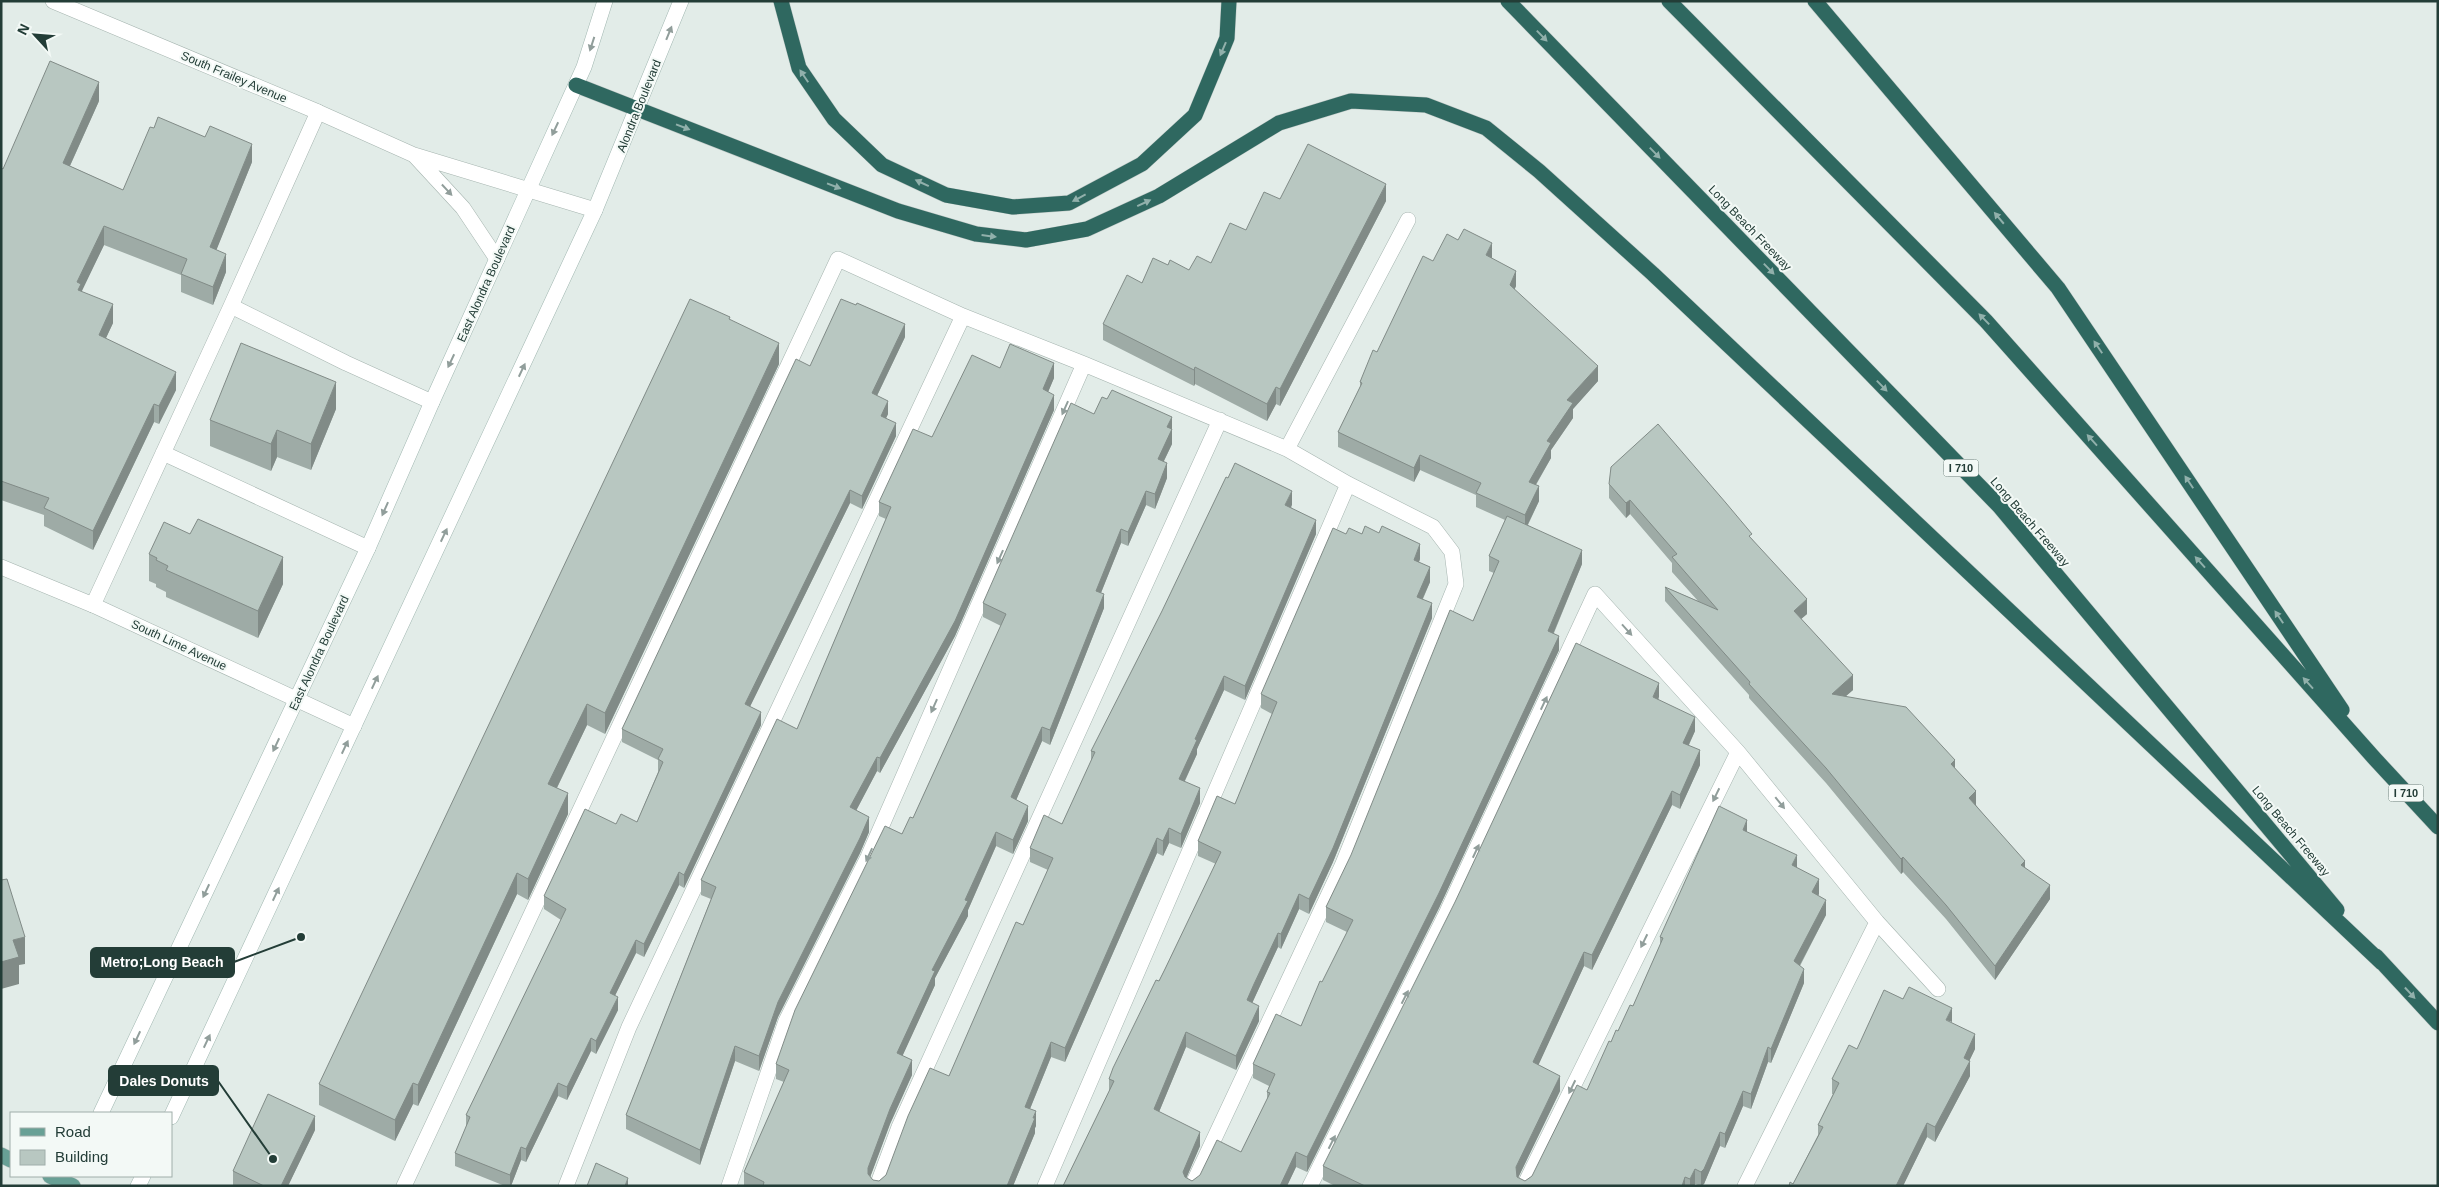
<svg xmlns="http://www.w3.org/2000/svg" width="2439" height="1187" font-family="Arial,sans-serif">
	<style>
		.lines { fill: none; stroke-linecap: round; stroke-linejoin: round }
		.service-casing { stroke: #a5b4af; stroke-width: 16 }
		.minor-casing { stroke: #a5b4af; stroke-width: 16 }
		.secondary-casing { stroke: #a1b7b1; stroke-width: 16 }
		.primary-casing { stroke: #c1c9c7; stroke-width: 16 }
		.motorway-casing { stroke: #c1c9c7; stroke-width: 16 }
		.service { stroke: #fff; stroke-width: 15 }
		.minor { stroke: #fff; stroke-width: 15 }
		.secondary { stroke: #fff; stroke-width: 15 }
		.primary { stroke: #68a095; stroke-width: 15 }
		.motorway { stroke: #2f6860; stroke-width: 15 }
		.wall { fill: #9eaba6 }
		.shaded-wall { fill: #818b87 }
		.building { fill: #b8c7c1; stroke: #818b87 }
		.oneway { fill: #919e9b }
		.oneway2 { fill: #91b0ab }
		.labels { text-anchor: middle; stroke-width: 4; stroke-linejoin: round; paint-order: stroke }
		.shield { fill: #f3f9f6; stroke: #617570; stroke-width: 1 }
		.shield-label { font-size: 11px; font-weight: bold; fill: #233d37 }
		.street-label { font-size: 12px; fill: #233d37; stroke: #f3f9f6 }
		.leader { fill: none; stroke: #233d37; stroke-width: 2 }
		.callout-dot { fill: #233d37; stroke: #f3f9f6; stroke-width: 2 }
		.callout { fill: #233d37; stroke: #233d37; stroke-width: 2 }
		.callout-label { font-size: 14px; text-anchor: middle; font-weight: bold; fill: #fff }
	</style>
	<rect width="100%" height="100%" fill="#e2ece8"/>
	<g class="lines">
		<defs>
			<path id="service" d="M231,306l115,57 86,39
				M1287,449l121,-229
				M163,453l205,95
				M93,605l138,-299 87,-194
				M404,1186l434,-927 125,57 121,48 203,85 61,35 85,43 19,25 4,32 -114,282 -150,320
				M566,1186l63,-159 334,-711
				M729,1186l57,-165 82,-164 216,-493
				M877,1186l22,-59 321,-707
				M1045,1186l303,-702
				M1310,1186l137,-274 148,-318 143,158 139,170 61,67
				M1524,1186l214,-434
				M1745,1186l132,-264"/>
			<path id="minor" d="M53,1l265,111 96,43 181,55
				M415,156l48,52 34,51
				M1,567l92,38 261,121"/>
			<path id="secondary" d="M101,1113l267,-565 64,-146 152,-335 21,-66
				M171,1117l424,-907 86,-209
				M138,1186l5,-10"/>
			<path id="primary" d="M1,1155l10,5
				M50,1176l23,10"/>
			<path id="motorway" d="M781,1l18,67 35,51 48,46 64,30 67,12 56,-4 73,-39 53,-49 32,-77 2,-37
				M1508,1l491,505 338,404
				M1669,1l317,320 389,438 63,68
				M1815,1l243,287 284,422
				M576,85l322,126 78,23 50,6 61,-11 72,-33 120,-73 72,-22 75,4 60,23 53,43 114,103 729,689
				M2376,956l62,67"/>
		</defs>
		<use href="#service" class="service-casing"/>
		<use href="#minor" class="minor-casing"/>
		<use href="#secondary" class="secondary-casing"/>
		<use href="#primary" class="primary-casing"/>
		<use href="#motorway" class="motorway-casing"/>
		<use href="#service" class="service"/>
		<use href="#minor" class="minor"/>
		<use href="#secondary" class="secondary"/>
		<use href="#primary" class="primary"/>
		<use href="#motorway" class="motorway"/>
	</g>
	<path class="wall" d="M99,101l-29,65 53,24 129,-28 -36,88 10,22 -13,33 -32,-13v-17l-77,-30 -23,46 32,32 -7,15 70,52 -17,34 -5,-2 -61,128 -49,-24v-11l-43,-15v-332l2,1z
		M1280,199l106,2 -106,205 -4,-2 -9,17 -72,-37 -1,2 -91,-46v-16l39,-41 26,-18 21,5 22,-7z
		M1492,258l24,28 -2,4 84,91 -25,28v9l-22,32v8l-15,27 3,16 -11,24 54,39 -28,69 5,17 -120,258 -132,264 -11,-5 -9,19h-224l46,-94v-13l56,-110 51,-105 -18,-8v-15l37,-37 37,-90 -11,-6v-14l85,-160 74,25 -1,3 11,20 -7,17 9,19 -99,244 -24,52 -10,-5 -18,40 -3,-2 -24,52 -2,4 7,18 -23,49 -50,-23 -27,65 41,34 -14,32 6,3 49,-29 26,-52v-8l2,-6 -16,-8v-14l48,-38 46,-94 -21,-10v-15l147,-286 21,-48 -5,-2v-15l16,-36 -29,-13v-12l-56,-25 -6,12 -76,-35v-15l22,-45v-5l73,-121z
		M730,320l49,44 -174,370 -18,-9 -30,63 11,26 -40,86 -11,-6 -99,212 -5,-2 -18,37 -76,-36v-21z
		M905,337l-28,59 11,18 -2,4 10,18 -34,73 -12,-6 -100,203 11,19 -77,163 -5,-3 -35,72 -8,-4 -21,42 3,15 -22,44 -5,-3 -24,49 -9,-4 -32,66 -5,-2 -10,26h-6l-50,-20v-13l11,-25v-13l95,-195 -17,-11v-13l72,-72 21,-2 21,-50v-12l-36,-18v-13l188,-363z
		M1000,368l54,10 -6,14 6,18 -99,226 -75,137 -3,-2 -21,40 13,21 -9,21 -82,164 -19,54 -24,-10 -35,104 -74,-36v-14l85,-216 -10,-4v-15l96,-151 89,-210 -7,-3v-14l53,-65z
		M1107,399l65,18v27l-8,17 3,17 -12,31 -9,-4 -18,41 -7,-3 -20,50 3,15 -54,137 -8,-4 -26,59 12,21 -15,33 -17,-8 -28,64v6l-33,62v7l-33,71 10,19 -22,49 -20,53 3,3 6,1 7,-6 63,-99 74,-151 25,-55 -18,-8v-14l32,-24 29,-62v-11l201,-246 -1,2 25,27 -71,166 -21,-10 -27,59v5l-12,27 15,22 -19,45 -12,-5 -6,13 -6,-3 -92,209 -14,-5 -21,52 6,17 -1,2v5l-22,53h-269v-14l40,-90 -8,-3v-15l126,-230 11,-16 88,-192 -18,-9v-14l111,-189z
		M336,409l-25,61 -34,-13 -6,14 -61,-25v-26z
		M1609,484l143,55 55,75 -6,5 52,71 -7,6 109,72 21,37 74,94 -55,81 -49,-61 -43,-47 -2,2 -75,-91 -77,-85v-3l-84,-94v-14l33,14 -26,-29v-9l-42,-49 -4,4 -17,-20z
		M149,554l134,30 -25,54 -92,-41v-5l-10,-5v-3l-7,-3z
		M1659,697l-1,3 37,31 -6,14 11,20 -20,44 -8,-4 -80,165 -8,-4 -46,99 22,26 -42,87 7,3 7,-5 55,-86 24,-48 22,-36 27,-61v-8l87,-105 50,36 22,26 -1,1 8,20 -26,51 4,17 -33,80 -3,-1 -17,47 -8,-3 -18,42 -5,-2 -16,38 -3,2 -6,-2 -1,2h-359l-12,-6v-14z
		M1952,1023l23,26 -6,12 1,15 -35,66 -8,-5 -24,49h-114l4,-2 25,-49v-10l15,-31h-1v-15l25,-30z
		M315,1130l-27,56h-55v-15z"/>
	<path class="shaded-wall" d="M99,82v19l-36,80v-18z
		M252,144v18l-42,104v-19z
		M1386,184v17l-106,205v-17z
		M104,226v19l-23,48v10l-4,-21z
		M1492,243v15l-6,12v-15z
		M226,254v18l-13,33v-18z
		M1516,271v15l-6,14v-15z
		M113,304v19l-14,30v-18z
		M905,324v13l-33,69v-13z
		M779,343v21l-174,370v-21z
		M1054,363v15l-11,26v-15z
		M1598,366v15l-25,28v9l-22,32v8l-22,38v-14l18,-41 20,-41z
		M1195,367v17l-1,2v-16z
		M176,372v18l-17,34v-18z
		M336,382v27l-25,61v-26z
		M1276,387v17l-9,17v-17z
		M1054,395v15l-99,226 -75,137v-15z
		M888,401v13l-7,15v-13z
		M154,404v18l-61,128v-19z
		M1172,417v27l-14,29v-14l9,-32z
		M896,423v13l-34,73v-13z
		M277,430v27l-6,14v-27z
		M1420,455v15l-6,12v-14z
		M1167,463v15l-12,31v-15z
		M1539,486v15l-14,29v-15z
		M850,490v13l-105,214v-13z
		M1146,491v14l-18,41v-14z
		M1292,491v14l-7,14v-14z
		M1630,500v14l-4,4v-15z
		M1316,520v14l-71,166v-14z
		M1121,529v14l-25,62v-14z
		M1420,544v15l-6,15v-14z
		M1582,550v14l-34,82v-15z
		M283,557v27l-25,54v-27z
		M1430,567v15l-13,29v-14z
		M1104,594v14l-54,137v-15z
		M1807,599v15l-13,11v-14z
		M1432,603v15l-99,244 -24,52v-15z
		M1559,636v14l-120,258 -132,264v-15z
		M1853,675v15l-21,18v-14z
		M1224,676v14l-27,59v5l-18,39v-14l16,-40z
		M1659,683v14l-6,15v-15z
		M587,704v21l-39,81v-22z
		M761,712v13l-77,163v-13z
		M1695,717v14l-12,26v-14z
		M1042,727v14l-31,71v-15z
		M1700,750v15l-20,44v-14z
		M877,757v14l-27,51v-15z
		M1955,760v14l-4,-10z
		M1200,788v15l-19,45v-14z
		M1672,791v14l-80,165v-15z
		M1976,791v15l-7,-8z
		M568,793v21l-40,86v-21z
		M1028,806v15l-15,33v-14z
		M869,817v15l-9,21 -82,164 -19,54v-15l19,-54z
		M1747,820v14l-4,-4z
		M1169,828v15l-6,13v-15z
		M996,832v14l-28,64v6l-33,62v7l-38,83v-15l35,-83 33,-70z
		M1157,838v15l-92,209v-14z
		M1797,855v15l-5,-5z
		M1903,857v15l-2,2v-15z
		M2025,861v14l-4,-10z
		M679,872v13l-35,72v-13z
		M517,873v21l-99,212v-21z
		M1819,879v15l-7,13v-15z
		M2050,885v14l-55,81v-14z
		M1299,894v15l-18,40v-15z
		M1826,900v15l-32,61v-15z
		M1278,933v14l-24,52 -7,16v-15l7,-16z
		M25,937v27l-6,1v19l-18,5v-27l12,-22z
		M636,940v13l-26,53v-13z
		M1584,952v14l-51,111v-15z
		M1804,969v14l-33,80v-14z
		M618,997v13l-22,44v-13z
		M1259,1006v15l-23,49v-14z
		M1952,1008v14l-6,-2z
		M1186,1032v15l-32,77v-15z
		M1975,1034v15l-11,23v-14z
		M591,1038v13l-24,49v-13z
		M1051,1042v15l-26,64v-14z
		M735,1046v15l-35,104v-15z
		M1768,1047v15l-17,47v-15z
		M912,1060v15l-22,49 -22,59v-15l22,-59z
		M1970,1061v15l-35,66v-15z
		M1560,1076v15l-44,91v-15z
		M413,1083v21l-18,37v-21z
		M558,1083v13l-32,66v-13z
		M1743,1091v15l-18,42v-14z
		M1036,1111v15l-1,2v5l-22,53h-6z
		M315,1116v14l-27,56h-7z
		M1927,1123v14l-24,49h-7z
		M1200,1132v14l-17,40v-14z
		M1720,1132v14l-16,38 -3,2v-14z
		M521,1147v13l-10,26h-1v-11z
		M1296,1152v15l-9,19h-7z
		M1695,1169v15l-1,2h-4v-7z
		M1685,1177v9h-3z
		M628,1178v8h-3z"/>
	<path class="building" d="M50,61l49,21 -36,81 60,27 27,-63 4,1 4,-11 47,20 5,-11 42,18 -42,103 16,7 -13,33 -32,-13 6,-15 -83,-33 -27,56 4,2 -3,6 35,14 -14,31 77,37 -17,34 -5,-2 -61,127 -49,-23 5,-10 -48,-17v-313l2,1z
		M1308,144l78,40 -106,205 -4,-2 -9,17 -72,-37 -1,3 -91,-46 24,-49 15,8 11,-25 15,7 2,-5 19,10 8,-14 14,7 19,-40 16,7 18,-38 16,7z
		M1464,229l28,14 -6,12 30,16 -6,14 88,81 -31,34 6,3 -26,38 4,2 -22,39 10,4 -14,29 -49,-22 5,-10 -61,-28 -6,13 -76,-36 24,-49 -2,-1 13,-32 4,2 46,-96 10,5 14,-27 11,6z
		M690,299l40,18 -1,2 50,24 -174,370 -18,-9 -39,80 20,9 -40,86 -11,-6 -99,212 -5,-2 -18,37 -76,-36z
		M841,299l15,6 1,-2 48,21 -33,69 16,8 -7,15 15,7 -34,73 -12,-6 -105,214 16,8 -77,163 -5,-3 -35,72 -8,-4 -26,53 8,4 -22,44 -5,-3 -24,49 -9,-4 -32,66 -5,-2 -11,28 -55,-22 15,-36 -4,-2 100,-206 -22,-13 41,-87 31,15 5,-10 16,8 26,-60 -5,-3 5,-10 -41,-20 174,-370 14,7z
		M241,343l95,39 -25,62 -34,-14 -6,14 -61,-24z
		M1010,344l44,19 -11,26 11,6 -99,226 -75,137 -3,-1 -27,50 19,10 -9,21 -82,164 -19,54 -24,-10 -35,104 -74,-35 90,-228 -15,-7 76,-161 20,10 94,-222 -12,-5 34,-73 19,8 40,-82 28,13z
		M1112,390l60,27 -5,10 5,2 -14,30 9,4 -12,31 -9,-3 -18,41 -7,-3 -25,62 8,3 -54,136 -8,-3 -31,70 17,9 -15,34 -17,-8 -31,68 3,1 -36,69 3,1 -38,82 15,7 -22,49 -22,59v6l5,6 6,1 7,-6 22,-59 22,-48 19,8 67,-154 7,3 30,-67 -23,-10 14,-33 18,9 33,-72 -4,-1 71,-140 64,-134 2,1 7,-15 57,28 -7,14 31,15 -71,166 -21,-10 -29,63 2,1 -18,39 21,9 -19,46 -12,-6 -6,13 -6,-3 -92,210 -14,-6 -26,65 11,4 -3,7h2l-28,68h-244l1,-4 -20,-10 45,-102 -13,-6 19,-54 90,-184 17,8 8,-17 3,1 93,-204 -23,-11 88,-200 23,11 8,-17 5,2z
		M1658,424l68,79 26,31 -3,2 58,63 -13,12 59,64 -21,19 74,13 49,53 -4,4 25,27 -7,7 56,63 -4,4 29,20 -55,81 -49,-61 -43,-48 -2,2 -75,-91 -77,-84 1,-2 -85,-95 53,23 -46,-53 5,-3 -47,-54 -4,3 -17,-19 2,-17z
		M1507,516l75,34 -34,81 11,5 -120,257 -132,264 -11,-5 -16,34h-217l51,-105 -5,-2 4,-11 43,-88 3,1 6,-12 56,-117 -23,-11 19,-45 18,8 42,-102 -16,-8 72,-166 13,6 3,-6 13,6 3,-8 14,7 3,-7 38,18 -6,16 16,7 -13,30 15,6 -99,245 -24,51 -10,-5 -18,40 -3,-1 -24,51 -7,16 12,6 -23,50 -50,-24 -32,77 46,23 -17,40 2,5 7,4 8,-6 17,-35 24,12 29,-59 -3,-1 8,-18 -22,-10 23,-50 25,12 19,-45 2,1 31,-62 -27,-13 25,-52 99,-245 23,11 26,-60 -10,-5z
		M198,519l85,38 -25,54 -92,-41 2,-4 -12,-6 1,-2 -8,-4 15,-32 26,12z
		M1576,643l83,40 -6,14 42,20 -12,26 17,7 -20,45 -8,-4 -80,164 -8,-3 -51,110 27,14 -44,91 1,10 8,4 7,-5 45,-91 10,5 22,-49 2,1 5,-12 2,1 12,-26 3,1 30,-68 -3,-1 59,-131 28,14 -4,10 54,25 -5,10 27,14 -7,13 14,8 -32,61 10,8 -33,80 -3,-2 -17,47 -8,-3 -18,43 -5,-2 -16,37 -3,3 -6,-3 -5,10 -5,-2 -3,9h-317l-42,-20 132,-264z
		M7,879l18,58 -12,3 6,17 -18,5v-82z
		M1909,987l43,21 -6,12 29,14 -11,24 6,3 -35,66 -8,-4 -31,63h-107l1,-4 3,2 30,-57 -5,-2 21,-42 -7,-4 17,-34 8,4 27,-59 19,9z
		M268,1094l47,22 -34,70h-17l-31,-15z
		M596,1163l32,15 -3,8h-38z"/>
	<defs><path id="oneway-solid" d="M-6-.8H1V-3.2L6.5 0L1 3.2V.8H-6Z" transform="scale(1.25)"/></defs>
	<g class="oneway">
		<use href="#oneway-solid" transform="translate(669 33) rotate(-68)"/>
		<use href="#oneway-solid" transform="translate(592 44) rotate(108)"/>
		<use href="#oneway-solid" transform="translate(555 129) rotate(115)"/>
		<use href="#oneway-solid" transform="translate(447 190) rotate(47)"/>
		<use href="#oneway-solid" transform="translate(451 361) rotate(115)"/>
		<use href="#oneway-solid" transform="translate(522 370) rotate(-65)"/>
		<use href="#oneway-solid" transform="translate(1065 408) rotate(114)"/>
		<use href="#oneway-solid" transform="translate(385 509) rotate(114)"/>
		<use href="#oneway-solid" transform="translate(444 535) rotate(-65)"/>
		<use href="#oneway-solid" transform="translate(1000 557) rotate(114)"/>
		<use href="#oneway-solid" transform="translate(1627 630) rotate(48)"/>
		<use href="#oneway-solid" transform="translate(375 682) rotate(-65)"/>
		<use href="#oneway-solid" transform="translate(1544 703) rotate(-65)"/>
		<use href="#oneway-solid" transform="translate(934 706) rotate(114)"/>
		<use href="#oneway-solid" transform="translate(276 745) rotate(115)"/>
		<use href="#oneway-solid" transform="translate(345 747) rotate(-65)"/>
		<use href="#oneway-solid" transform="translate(1716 795) rotate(116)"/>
		<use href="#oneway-solid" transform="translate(1780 803) rotate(51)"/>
		<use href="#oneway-solid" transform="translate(1476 851) rotate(-65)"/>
		<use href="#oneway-solid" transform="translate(869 855) rotate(115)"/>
		<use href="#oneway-solid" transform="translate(206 891) rotate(115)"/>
		<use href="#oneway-solid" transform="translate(276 894) rotate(-65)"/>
		<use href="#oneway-solid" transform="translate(1644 941) rotate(116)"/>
		<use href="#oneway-solid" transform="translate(1405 997) rotate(-63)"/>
		<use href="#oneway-solid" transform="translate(137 1038) rotate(115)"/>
		<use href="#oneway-solid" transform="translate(207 1041) rotate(-65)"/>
		<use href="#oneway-solid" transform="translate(1572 1087) rotate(116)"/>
		<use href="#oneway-solid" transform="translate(1332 1142) rotate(-63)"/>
	</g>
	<g class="oneway2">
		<use href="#oneway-solid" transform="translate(1542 36) rotate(46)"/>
		<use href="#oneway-solid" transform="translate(1223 49) rotate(113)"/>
		<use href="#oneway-solid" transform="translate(804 76) rotate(-124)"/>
		<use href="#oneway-solid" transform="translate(683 127) rotate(21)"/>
		<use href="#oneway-solid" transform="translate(1655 153) rotate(46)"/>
		<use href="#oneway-solid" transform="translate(922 183) rotate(-155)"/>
		<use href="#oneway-solid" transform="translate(834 186) rotate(21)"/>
		<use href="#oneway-solid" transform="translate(1079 198) rotate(152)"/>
		<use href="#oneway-solid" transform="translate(1144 203) rotate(-25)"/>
		<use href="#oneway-solid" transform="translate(1999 218) rotate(-130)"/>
		<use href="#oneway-solid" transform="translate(989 236) rotate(7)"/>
		<use href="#oneway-solid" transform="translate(1769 269) rotate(46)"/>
		<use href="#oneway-solid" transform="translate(1984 319) rotate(-134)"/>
		<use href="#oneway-solid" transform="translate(2098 347) rotate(-124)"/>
		<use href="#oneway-solid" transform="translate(1882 386) rotate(46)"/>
		<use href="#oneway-solid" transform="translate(2092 440) rotate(-132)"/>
		<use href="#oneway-solid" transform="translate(2189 482) rotate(-124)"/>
		<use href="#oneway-solid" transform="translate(2200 562) rotate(-132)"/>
		<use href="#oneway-solid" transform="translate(2279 617) rotate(-124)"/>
		<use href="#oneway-solid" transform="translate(2308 683) rotate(-132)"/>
		<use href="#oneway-solid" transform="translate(2410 993) rotate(47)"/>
	</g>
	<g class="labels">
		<g class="shield">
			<rect x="1943.5" y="459.5" width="35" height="17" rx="4"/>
			<rect x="2388.5" y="784.5" width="35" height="17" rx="4"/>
		</g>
		<g class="shield-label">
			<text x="1961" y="472">I 710</text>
			<text x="2406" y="797">I 710</text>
		</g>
		<g class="street-label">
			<text transform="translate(234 77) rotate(23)" y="4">South Frailey Avenue</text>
			<text transform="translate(639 106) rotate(-68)" y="4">Alondra Boulevard</text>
			<text transform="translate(1750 228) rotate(46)" y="4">Long Beach Freeway</text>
			<text transform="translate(486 284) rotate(-66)" y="4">East Alondra Boulevard</text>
			<text transform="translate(2030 522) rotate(49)" y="4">Long Beach Freeway</text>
			<text transform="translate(179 645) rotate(25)" y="4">South Lime Avenue</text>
			<text transform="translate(319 653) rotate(-65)" y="4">East Alondra Boulevard</text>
			<text transform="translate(2291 831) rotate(50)" y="4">Long Beach Freeway</text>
		</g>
	</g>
	<path class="leader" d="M301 937L234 962M273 1159L218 1081"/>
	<g class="callout-dot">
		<circle cx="301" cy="937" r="5"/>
		<circle cx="273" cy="1159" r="5"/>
	</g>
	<g class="callout">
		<rect x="91" y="948" width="143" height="29" rx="5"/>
		<rect x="109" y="1066" width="109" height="29" rx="5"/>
	</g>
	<g class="callout-label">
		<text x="162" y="967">Metro;Long Beach</text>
		<text x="164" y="1086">Dales Donuts</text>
	</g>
	<rect width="2439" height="1187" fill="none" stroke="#233d37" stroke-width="5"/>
	<rect x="10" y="1112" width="162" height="65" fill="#f3f9f6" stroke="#a0aeaa"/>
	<rect x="20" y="1128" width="25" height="8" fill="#68a095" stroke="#a0aeaa"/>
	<text x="55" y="1137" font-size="15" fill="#233d37">Road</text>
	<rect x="20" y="1150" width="25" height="15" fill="#b8c7c1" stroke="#a0aeaa"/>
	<text x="55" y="1162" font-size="15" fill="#233d37">Building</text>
	<g transform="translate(35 35) rotate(296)" stroke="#f3f9f6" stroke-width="4" paint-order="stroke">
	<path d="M0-4L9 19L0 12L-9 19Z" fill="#233d37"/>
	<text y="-8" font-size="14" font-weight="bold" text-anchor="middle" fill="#233d37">N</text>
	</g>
</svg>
